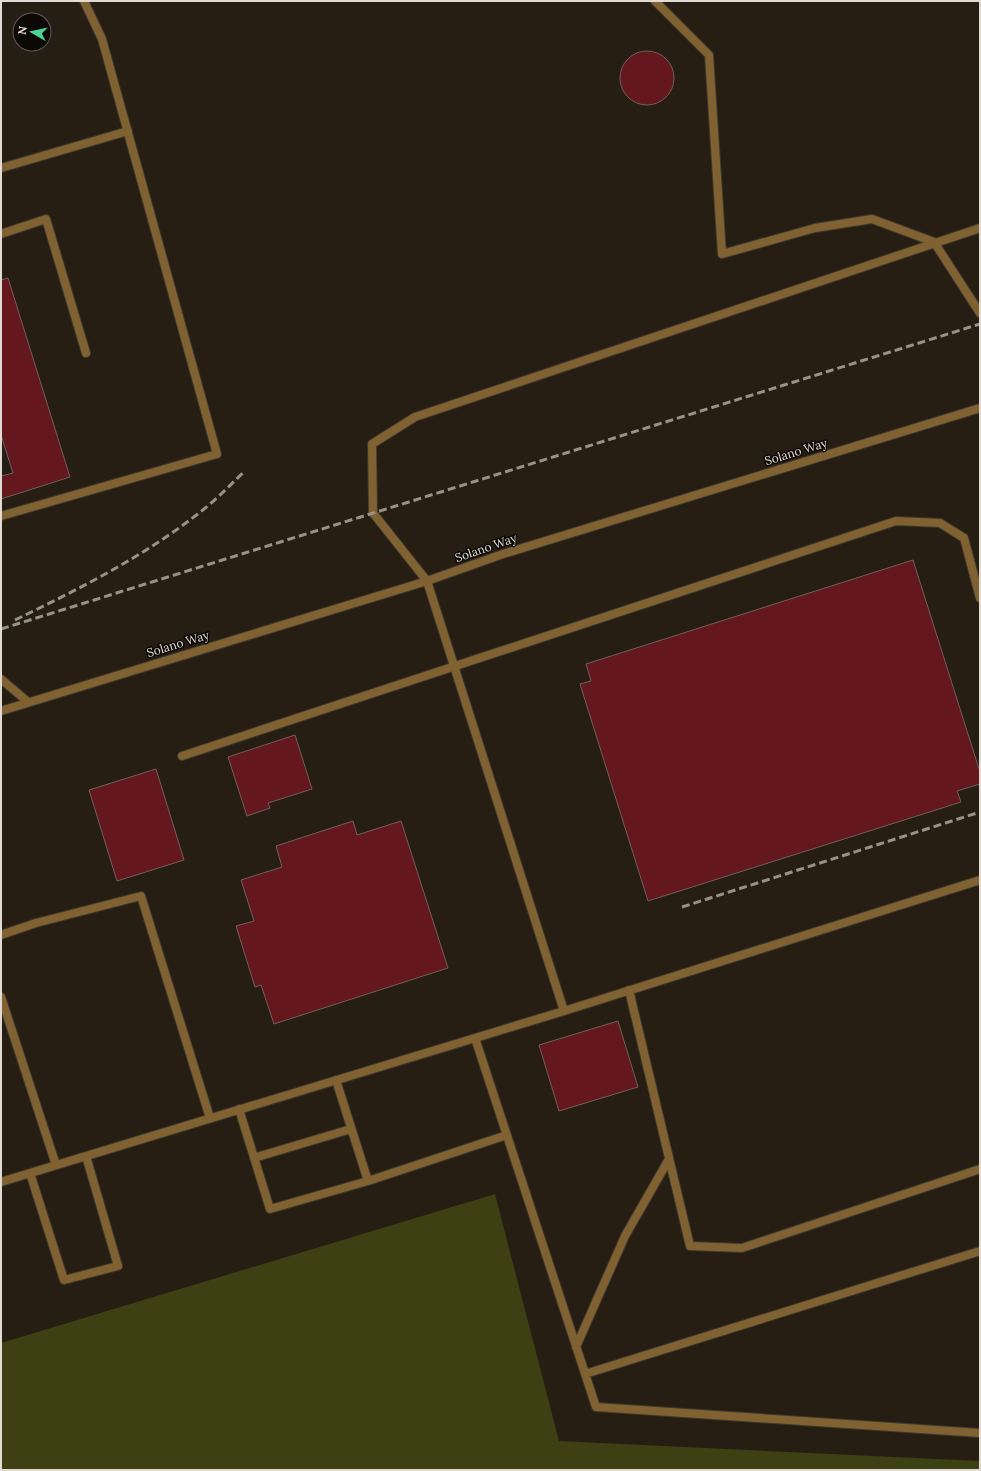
<svg xmlns="http://www.w3.org/2000/svg" width="981" height="1471" font-family="Lora,serif">
	<style>
		.green { fill: #3c4012 }
		.building { fill: #64171c; stroke: #715f5e }
		.lines { fill: none; stroke-linecap: round; stroke-linejoin: round }
		.lane-casing { stroke: #40382e; stroke-width: 10 }
		.street-casing { stroke: #40382e; stroke-width: 10 }
		.lane { stroke: #806232; stroke-width: 8 }
		.street { stroke: #806232; stroke-width: 8 }
		.rail { stroke: #989188; stroke-width: 3; stroke-dasharray: 8 4; stroke-linecap: butt }
		.labels { text-anchor: middle; stroke-width: 3; stroke-linejoin: round; paint-order: stroke }
		.street-label { font-size: 12px; fill: #e1dbd4; stroke: #0c0805 }
	</style>
	<rect width="100%" height="100%" fill="#261d13"/>
	<path class="green" d="M495,1194l64,247 421,20v9h-979v-127z"/>
	<path class="building" d="M620 78a27 27 0 1 1 54 0a27 27 0 1 1-54 0Z
		M8,278l62,199 -69,22v-23l12,-3 -12,-38v-155z
		M913,560l67,212v12l-23,7 4,11 -313,99 -68,-217 11,-3 -5,-17z
		M295,735l17,54 -44,14 2,5 -23,8 -19,-59z
		M156,769l28,91 -67,21 -28,-91z
		M353,821l4,14 44,-14 47,147 -174,56 -13,-39 -6,2 -19,-61 18,-5 -13,-41 41,-13 -6,-21z
		M618,1021l20,66 -79,24 -20,-66z"/>
	<g class="lines">
		<defs>
			<path id="lane" d="M655,1l54,54 13,199 93,-26 57,-9 62,23 46,71
				M1,168l127,-37
				M1,234l45,-15 40,134
				M1,516l216,-62 -115,-415 -18,-38
				M1,679l27,23
				M182,756l714,-235 44,2 24,15 16,60
				M1,935l35,-12 105,-27 69,222
				M629,990l61,256 52,2 238,-79
				M1,997l55,168
				M564,1011l416,-131
				M475,1038l121,369 384,26
				M239,1109l31,100 98,-28 -32,-101
				M254,1158l97,-29
				M30,1173l34,107 54,-14 -32,-110
				M368,1181l139,-46
				M1,1182l563,-171 -137,-430 -54,-68 -1,-69 43,-27 565,-189
				M576,1347l49,-111 44,-77
				M585,1374l395,-123"/>
			<path id="street" d="M1,711l426,-130 76,-27 477,-146"/>
		</defs>
		<use href="#lane" class="lane-casing"/>
		<use href="#street" class="street-casing"/>
		<use href="#lane" class="lane"/>
		<use href="#street" class="street"/>
		<path class="rail" d="M15,620c66,-32 132,-65 189,-111 14,-11 27,-25 40,-37
			M1,629l979,-305
			M682,907l298,-95"/>
	</g>
	<g class="labels">
		<g class="street-label">
			<text transform="translate(796 452) rotate(-17)" y="4">Solano Way</text>
			<text transform="translate(486 548) rotate(-19)" y="4">Solano Way</text>
			<text transform="translate(178 644) rotate(-17)" y="4">Solano Way</text>
		</g>
	</g>
	<rect width="981" height="1471" fill="none" stroke="#e1dbd4" stroke-width="4"/>
	<g transform="translate(32 32) rotate(279)"><circle r="19" fill="#0c0805" stroke="#615c58"/>
	<path d="M0-3L7 15L0 10L-7 15Z" fill="#4dd39a"/>
	<text y="-6" font-size="11" font-weight="bold" text-anchor="middle" fill="#e1dbd4">N</text>
	</g>
</svg>
